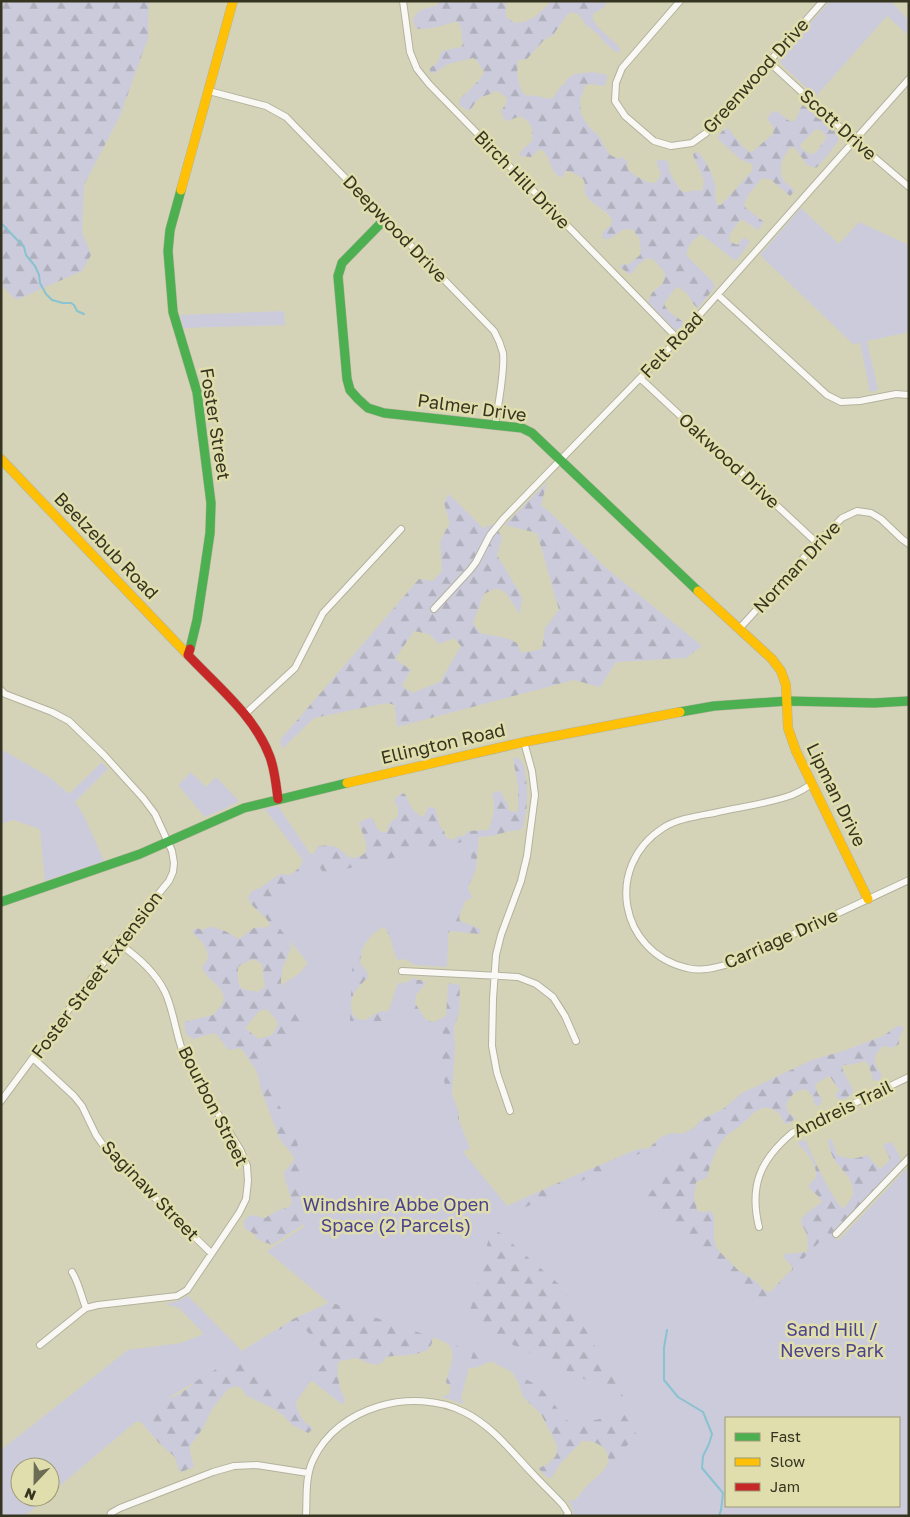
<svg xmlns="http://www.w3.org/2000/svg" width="910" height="1517" font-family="'Golos Text',sans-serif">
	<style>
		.forest { fill: url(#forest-firs); fill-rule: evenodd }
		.green { fill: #cccbdc; fill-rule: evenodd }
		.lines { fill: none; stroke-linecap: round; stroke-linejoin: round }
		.stream { stroke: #89c2d0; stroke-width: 2 }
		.street-casing { stroke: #b3b29d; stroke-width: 8 }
		.fast-casing { stroke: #b3b29d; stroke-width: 10 }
		.slow-casing { stroke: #b3b29d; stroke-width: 10 }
		.jam-casing { stroke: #b3b29d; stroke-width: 10 }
		.street { stroke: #f9f8f4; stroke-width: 6 }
		.fast { stroke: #4caf50; stroke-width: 9 }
		.slow { stroke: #ffc107; stroke-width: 9 }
		.jam { stroke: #c62828; stroke-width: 9 }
		.labels { text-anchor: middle; stroke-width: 5; stroke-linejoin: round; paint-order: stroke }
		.street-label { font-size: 18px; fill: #353420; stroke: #e0deac }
		.park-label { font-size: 18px; fill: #4c4390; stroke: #e0deac }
	</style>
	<defs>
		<pattern id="forest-firs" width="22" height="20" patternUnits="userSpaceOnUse" patternTransform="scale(1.25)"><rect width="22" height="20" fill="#cccbdc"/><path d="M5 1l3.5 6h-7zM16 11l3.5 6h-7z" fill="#b0afbc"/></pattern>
	</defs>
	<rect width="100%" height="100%" fill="#d4d3b8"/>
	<path class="forest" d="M1,1h148l-1,37 -28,78 -36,69 -2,47 9,23 -9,16 -66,29 -15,-15z
		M438,1h66l2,4v12l9,6 8,-1 12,-5 17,-16h55l-3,6 -11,7v6l5,7 20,19 2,4 -1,2 -2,1 -13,-11 -5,-7 -13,-10 -8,-11 -7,-2 -4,3 -14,20 -9,5 -17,19 -9,1c-2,12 0,25 6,35l12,1 16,3 9,-13 3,-1 3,-6 8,-5 18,-2 14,3v3l-2,8 -14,-2 -6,1 -5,15 1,14 8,13 10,9 5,10 6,9 9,4 3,-2 6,5 -1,3 1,5c7,5 18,14 28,13l5,-9 -4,-10v-4h8l4,3c-2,10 7,19 12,28l5,1 10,-2 6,1 2,-11 -11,-25 2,-3h3c8,9 14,21 17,33 2,8 -2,10 3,20h3l31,-34 1,-6 -13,-6 -21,-19 -1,-3 4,-6 6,-3 14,18 8,6h2l21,-18 1,-6 -7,-9 6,-8c9,1 11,8 19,11 9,-5 5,-12 11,-17l34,27 2,4 -1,5 -10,14 -12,13 -9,-3 -12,-17 -4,-1c-8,7 -14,24 -7,34 3,3 7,6 10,9v2l-4,4 -20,-17 -8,-1 -13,16 -5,10 2,4 18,14 -6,8 -15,-10 -4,1 -9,13 -1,7 8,4 7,-8 6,5 -13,18h-3l-33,-26c-7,5 -15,13 -14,22l25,25 3,6 -17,21c-9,-6 -7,-17 -22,-21l-12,17c3,8 13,13 19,18l-1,4 -6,5 -28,-29c1,-3 3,-9 6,-11 8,-7 10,-6 11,-18l-11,-13 -5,-2c-9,4 -12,7 -16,15l-4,1 -9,-7 1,-2 8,-1 11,-9 1,-6 -2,-11 -6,-8 -4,-1 -7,1 -12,9h-7c-3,-7 4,-10 8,-14l1,-6c-7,-11 -22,-14 -27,-26 -2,-5 2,-11 -3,-15 -3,-3 -11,-6 -15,-7h-2l-2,6h-4c-2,-3 -4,-4 -6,-7 -4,-7 -4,-16 -13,-21l-9,8 -12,-1 3,-6 10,-9c1,-13 0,-19 -12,-25l-12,5 -4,-2 -3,-8 6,-9 -1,-5 -7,-5 -4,-1c-5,4 -10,4 -15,7 -5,4 -7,9 -11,13l-10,-6 1,-7c7,-4 21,-19 24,-26l-7,-11 -4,-3 -25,6 -14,9 -4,-1v-4l7,-5 5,-12 19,-4 2,-3c-2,-9 0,-16 -6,-23 -8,3 -35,11 -41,7 -1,-1 -3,-7 -3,-8 6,-14 13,-10 25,-15zM816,129l6,2 5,6 -10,14 -5,4 -9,-5 -3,-5z
		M547,482l-6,23 13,11 52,52 96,78 -16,12 -70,4 -16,25 -26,-7 -177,47 -2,-22 -9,-2 -72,15 -32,31 -2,-9 139,-161 14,2 9,-10 -2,-30 10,-18 -6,-20 4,-9 9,8 26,26 11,-4 8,13 -5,18 25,42 -2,17 -15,-22 -9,-4 -12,6 -11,29 7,10 29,6 8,4 4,10 21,-4 3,-21 14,-18 -22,-77 -32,-8zM414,631l15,3 10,10 15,-6 7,8 -21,36 -28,11 -10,-7 9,-16 -16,-11z
		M513,758c3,0 5,0 7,2 8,6 8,43 6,52 -1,6 -3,11 -3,16 -5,3 -8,2 -13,3 -11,3 -20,6 -31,6l-3,32 -8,19 4,10 -7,3 -6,16 1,4 20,8v4l-2,1 -27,-3 -40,29h-4l-4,-1 -18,-31 -2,-1 -6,1 -15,20 -2,15 7,9 1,5c-9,10 -21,19 -16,35 1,4 4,7 9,8 8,1 11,-6 18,-8 4,-1 8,0 12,-2l24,-30h6l4,2v2l-9,11 -1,8 11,17 8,2 12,-6 2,-31 2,-2 10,2 -1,28 -5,14 1,19 -3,48 7,19v8l2,8 -101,-91 -41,-70 -30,-30 2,10 -8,19 -2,11v6l6,5 12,19 1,8 4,9 -7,99 10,98 -35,23 -13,-5 -6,-7 -8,-4 -1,-6 1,-4 6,-4 14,3 12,-7 14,-5c2,-12 -7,-22 -7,-34l10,-11v-3l-5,-8 -9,-10 -20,-53 -1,-8 -3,-9 -13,-19 -3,-3 -12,2 -10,-14 -4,-3 -21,6 -7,-5 -2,-12 29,-7c27,-25 -5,-30 -11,-48 2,-2 4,-4 5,-7 4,-10 -8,-22 -15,-28l4,-4 7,2 6,-3h4l12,4 14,8 15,-11 15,-1 1,-2c-4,-12 -19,-15 -22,-28l4,-6 8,-3 20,-14 9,1 4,-2 7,-6 3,-7 11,-7 4,-7c7,-1 15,-1 21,3 6,3 6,7 13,9 26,-3 10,-20 7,-36l10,-4h3c5,6 4,16 15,14l2,-8 9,-8v-8l-4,-8 7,-7 4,1c4,9 8,20 19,23l4,-10 7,1 5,18 4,5 2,6 6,3 7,-4h4l6,-5 20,-1c3,-11 8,-23 3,-35l3,-3 5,-1 8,14 1,6 9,1v-26zM253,959l9,5 3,23 -8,5c-10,-3 -18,0 -19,-13 0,-5 -1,-9 1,-13zM267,1009l10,12 1,4 -6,10 -13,4 -14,-11 14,-17z
		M897,1026h4l3,2 -5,9v7l-7,4 -8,-2c-13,9 -11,18 -2,29l-3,6 -6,-1 -4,-14 -4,-5 -15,4h-7l-1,2c2,8 8,15 11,24 -2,6 -10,9 -15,8l-3,-5 4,-2v-2l-8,-12 -2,-2 -14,8 2,8 5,8 -3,6 -4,-1 -3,-10 -7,-6c-10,2 -16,7 -19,17l3,7 6,5v1l-7,5 -4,-1c-2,-6 -5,-12 -12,-14 -13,-6 -23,10 -32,17 -7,5 -13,8 -18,15 -8,11 -12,25 -15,37l-11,4 -2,15 3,13 5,2 8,-1 4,4v25l3,9 21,21 19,12 8,9 6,1 12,-14 9,-8v-4l-8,-8 1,-4 22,-2c1,-6 1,-14 -1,-20 -2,-5 -8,-9 -3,-15 5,-6 13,-10 19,-15l-3,-5 -11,-10 6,-8 2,-1c2,-13 -9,-26 -18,-34l1,-4 7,1c4,11 28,62 37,67l2,-1c2,-4 7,-8 8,-13 2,-15 -12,-24 -19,-35 -3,-5 -5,-13 -6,-19l2,-1 2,1 5,15c11,5 19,4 30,0l13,14 10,-9 -2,-6 -4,-6v-4l8,-2 8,15 1,4 -41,43 -24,32v1l2,4 -112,177v88l130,10h-277l-7,-10v-1c4,-6 8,-11 12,-16 10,-12 34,-23 20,-41 -5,-5 -16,-8 -22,-7l-22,23 -8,13 -4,1 -10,-10 9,-3 8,-8 2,-4v-8l-16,-31 -18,-17 -4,-13 -8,-14 -17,-10 -19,8 -12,-1 -12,18h-3l-2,-3c2,-10 12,-30 2,-38 -4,-3 -10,-5 -15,-7l-1,1c3,21 -34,16 -46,19 -7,14 -19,5 -29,1l-18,3 -1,2c-2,12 2,26 7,37l-2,5 -32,-25 -15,22c2,12 5,19 16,25v3l-4,3 -16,-8 -9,-10 -11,-7 -25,-12 -7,-9 -4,-1 -8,3 -16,20 -9,19 -13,18v6l3,10 1,5 -13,5 -2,-2 -4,-13 -16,-14 -18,-21h-19l42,-23 10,-2 16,-10 5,-7 23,-15 14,-5 13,-11 50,-31 27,-12 176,-96 62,-28 75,-32 14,-2 12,-11 11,-4 12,1 10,-6 7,-8 22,-11 19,-16 70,-33 31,-9 40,-15z"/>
	<path class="green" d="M830,1h61l18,20v15l-22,-20 -71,80 -33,-30 -3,-6 1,-4z
		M801,208l38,36 20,-22 50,23v87l-42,9 11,49 -8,2 -10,-49 -7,1 -93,-89z
		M284,311l1,14 -102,3 -3,-13z
		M1,749l48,28 20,17 33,-32 6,7 -33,33 9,14 20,45 -59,20 -5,-52 -27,-9 -12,4z
		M191,772l15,15 10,-10 23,24 -13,7 -21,9 -27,-32z
		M278,806l46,68 146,-34 2,28 -10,33 -13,20 -2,46 -32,-2 -10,-6 -8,1 -11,-35 -33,22 -3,74h35l13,-38c10,2 11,-5 19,-5l-7,46 33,8 -3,19 5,35 25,62 -7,4 50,61 209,-98 -78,84 113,108 71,-74 10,8 71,-75v350h-322l-5,-3 -2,3h-6l-2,-10 -4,-6 5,1 4,-2 60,-64 -13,-21 -53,11 -32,-39 -66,-34 -12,46 3,6 -22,-7 7,-3 12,-47 -134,-46 -60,-50 37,-24 -7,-91 -41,-70 25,-14 23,-28 -21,-40 17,-11 8,-10 -45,-55 45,-41 -43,-58zM492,1226l69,60 63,112 -157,-75zM726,1418h173v88h-173z
		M188,1296l55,56 53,-32 34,35 -37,50 -50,-52 -90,54 -103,87v-27h-30v30h27l-22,19h-24v-66l127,-100 53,-7 23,-9 -25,-26 -14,-4 10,-2z"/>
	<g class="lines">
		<path class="stream" d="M1,214v2
			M1,223l23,24 2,8 9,11 4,9 1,8 6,11 6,6 11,3h8l3,2 3,6 7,3
			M667,1330l-3,18v32l14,17 25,15 9,22 -3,10 -6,12 -1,12 21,25 -2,17 -2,6"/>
		<defs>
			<path id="street" d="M403,1l7,51 7,17 12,15 249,255
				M680,1l-58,67 -6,15 -1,18 10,15 29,25 17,5 21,-3 14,-10 117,-132
				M769,62l85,78 55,47
				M209,91l57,15 20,11 208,214c4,7 7,14 9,22 2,18 -5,53 -8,72
				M718,295l109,100 14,7 19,-1 36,-7 13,1
				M641,379l176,164
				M434,609l36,-39 6,-8 14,-27 14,-17 174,-179 231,-260
				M739,629l78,-86 25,-25 15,-7 14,2 10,6 21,20 7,5
				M1,690l4,4 47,18 17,9 35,34 39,43 12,16 17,37 2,12 -1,9 -4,9 -51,62 -117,158
				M244,715l51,-47 28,-55 78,-84
				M812,784c-6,4 -13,8 -20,11 -25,9 -52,12 -78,18 -16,3 -38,6 -51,15 -59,38 -44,124 24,140 15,4 31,-1 45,-5l177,-83
				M402,971l116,6 18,7 17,13 12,19 11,25
				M33,1058l41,38 8,10 14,29 12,17 103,101
				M510,1111l-13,-38 -5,-27 1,-47 3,-44 5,-20 20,-54 6,-25 8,-61 -3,-24 -8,-29
				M759,1227c-10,-41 1,-67 33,-94l117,-56
				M836,1234l73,-76
				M72,1272c7,11 9,24 14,36
				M40,1345l46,-37 12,-3 79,-9 10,-6 52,-77 7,-14 2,-18 -1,-15 -6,-15c-17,-29 -38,-59 -54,-89 -11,-21 -12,-49 -22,-70 -10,-21 -28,-36 -47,-49
				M110,1516l1,-3 9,-5 93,-36 21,-6 23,-1 51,8
				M306,1516c1,-19 -1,-39 7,-56 25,-54 100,-73 151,-48 27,13 47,39 68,61 10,11 21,21 31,32l5,8 -1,3"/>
			<path id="fast" d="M181,190l-11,40 -2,21 5,61 24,80 14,111 -1,30 -6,41 -7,46 -7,29
				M385,219l-43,44 -4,13 9,103 3,11 8,9 10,9 16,5 138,15 10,5 166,158
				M680,712l34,-6 73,-5 87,2 35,-2
				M1,902l139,-48 104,-46 103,-25"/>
			<path id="slow" d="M181,190l52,-189
				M1,459l187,196
				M698,591l74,68 9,12 5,14 2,43 8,23 72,148
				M347,783l177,-41 156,-30"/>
			<path id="jam" d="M190,649l-2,6c29,31 67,61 82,102 5,14 6,28 8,42"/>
		</defs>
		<use href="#street" class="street-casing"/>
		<use href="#fast" class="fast-casing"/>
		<use href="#slow" class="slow-casing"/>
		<use href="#jam" class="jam-casing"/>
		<use href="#street" class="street"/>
		<use href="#fast" class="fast"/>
		<use href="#slow" class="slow"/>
		<use href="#jam" class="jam"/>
	</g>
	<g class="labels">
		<g class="street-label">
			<text transform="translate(756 76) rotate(-48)" y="6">Greenwood Drive</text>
			<text transform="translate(838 125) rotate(42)" y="6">Scott Drive</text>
			<text transform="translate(522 180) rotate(46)" y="6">Birch Hill Drive</text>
			<text transform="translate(395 229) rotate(46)" y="6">Deepwood Drive</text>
			<text transform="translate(672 345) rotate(-47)" y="6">Felt Road</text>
			<text transform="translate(472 408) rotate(8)" y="6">Palmer Drive</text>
			<text transform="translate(215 424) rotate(81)" y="6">Foster Street</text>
			<text transform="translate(729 461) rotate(43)" y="6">Oakwood Drive</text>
			<text transform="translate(106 546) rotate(46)" y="6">Beelzebub Road</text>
			<text transform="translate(797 567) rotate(-47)" y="6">Norman Drive</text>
			<text transform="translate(443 744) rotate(-13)" y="6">Ellington Road</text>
			<text transform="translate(836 795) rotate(64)" y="6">Lipman Drive</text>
			<text transform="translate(781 939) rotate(-24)" y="6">Carriage Drive</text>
			<text transform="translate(97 975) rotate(-53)" y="6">Foster Street Extension</text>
			<text transform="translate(213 1106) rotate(63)" y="6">Bourbon Street</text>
			<text transform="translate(843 1109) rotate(-26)" y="6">Andreis Trail</text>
			<text transform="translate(150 1191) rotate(46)" y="6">Saginaw Street</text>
		</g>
		<g class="park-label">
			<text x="396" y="1211">Windshire Abbe Open<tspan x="396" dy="21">Space (2 Parcels)</tspan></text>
			<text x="832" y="1336">Sand Hill /<tspan x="832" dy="21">Nevers Park</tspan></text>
		</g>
	</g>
	<rect width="910" height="1517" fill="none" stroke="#353420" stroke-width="5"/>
	<rect x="725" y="1417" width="175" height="90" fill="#e0deac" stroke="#9c9a74"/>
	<rect x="735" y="1433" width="25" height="8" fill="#4caf50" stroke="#9c9a74"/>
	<text x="770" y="1442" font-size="15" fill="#353420">Fast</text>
	<rect x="735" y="1458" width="25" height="8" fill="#ffc107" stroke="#9c9a74"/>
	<text x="770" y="1467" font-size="15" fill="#353420">Slow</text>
	<rect x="735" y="1483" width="25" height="8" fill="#c62828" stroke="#9c9a74"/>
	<text x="770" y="1492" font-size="15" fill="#353420">Jam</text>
	<g transform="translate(35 1482) rotate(202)"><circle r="24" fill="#e0deac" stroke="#9c9a74"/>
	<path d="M0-4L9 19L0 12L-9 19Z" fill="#6d6c55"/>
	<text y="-8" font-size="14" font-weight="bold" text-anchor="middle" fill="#353420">N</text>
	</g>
</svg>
